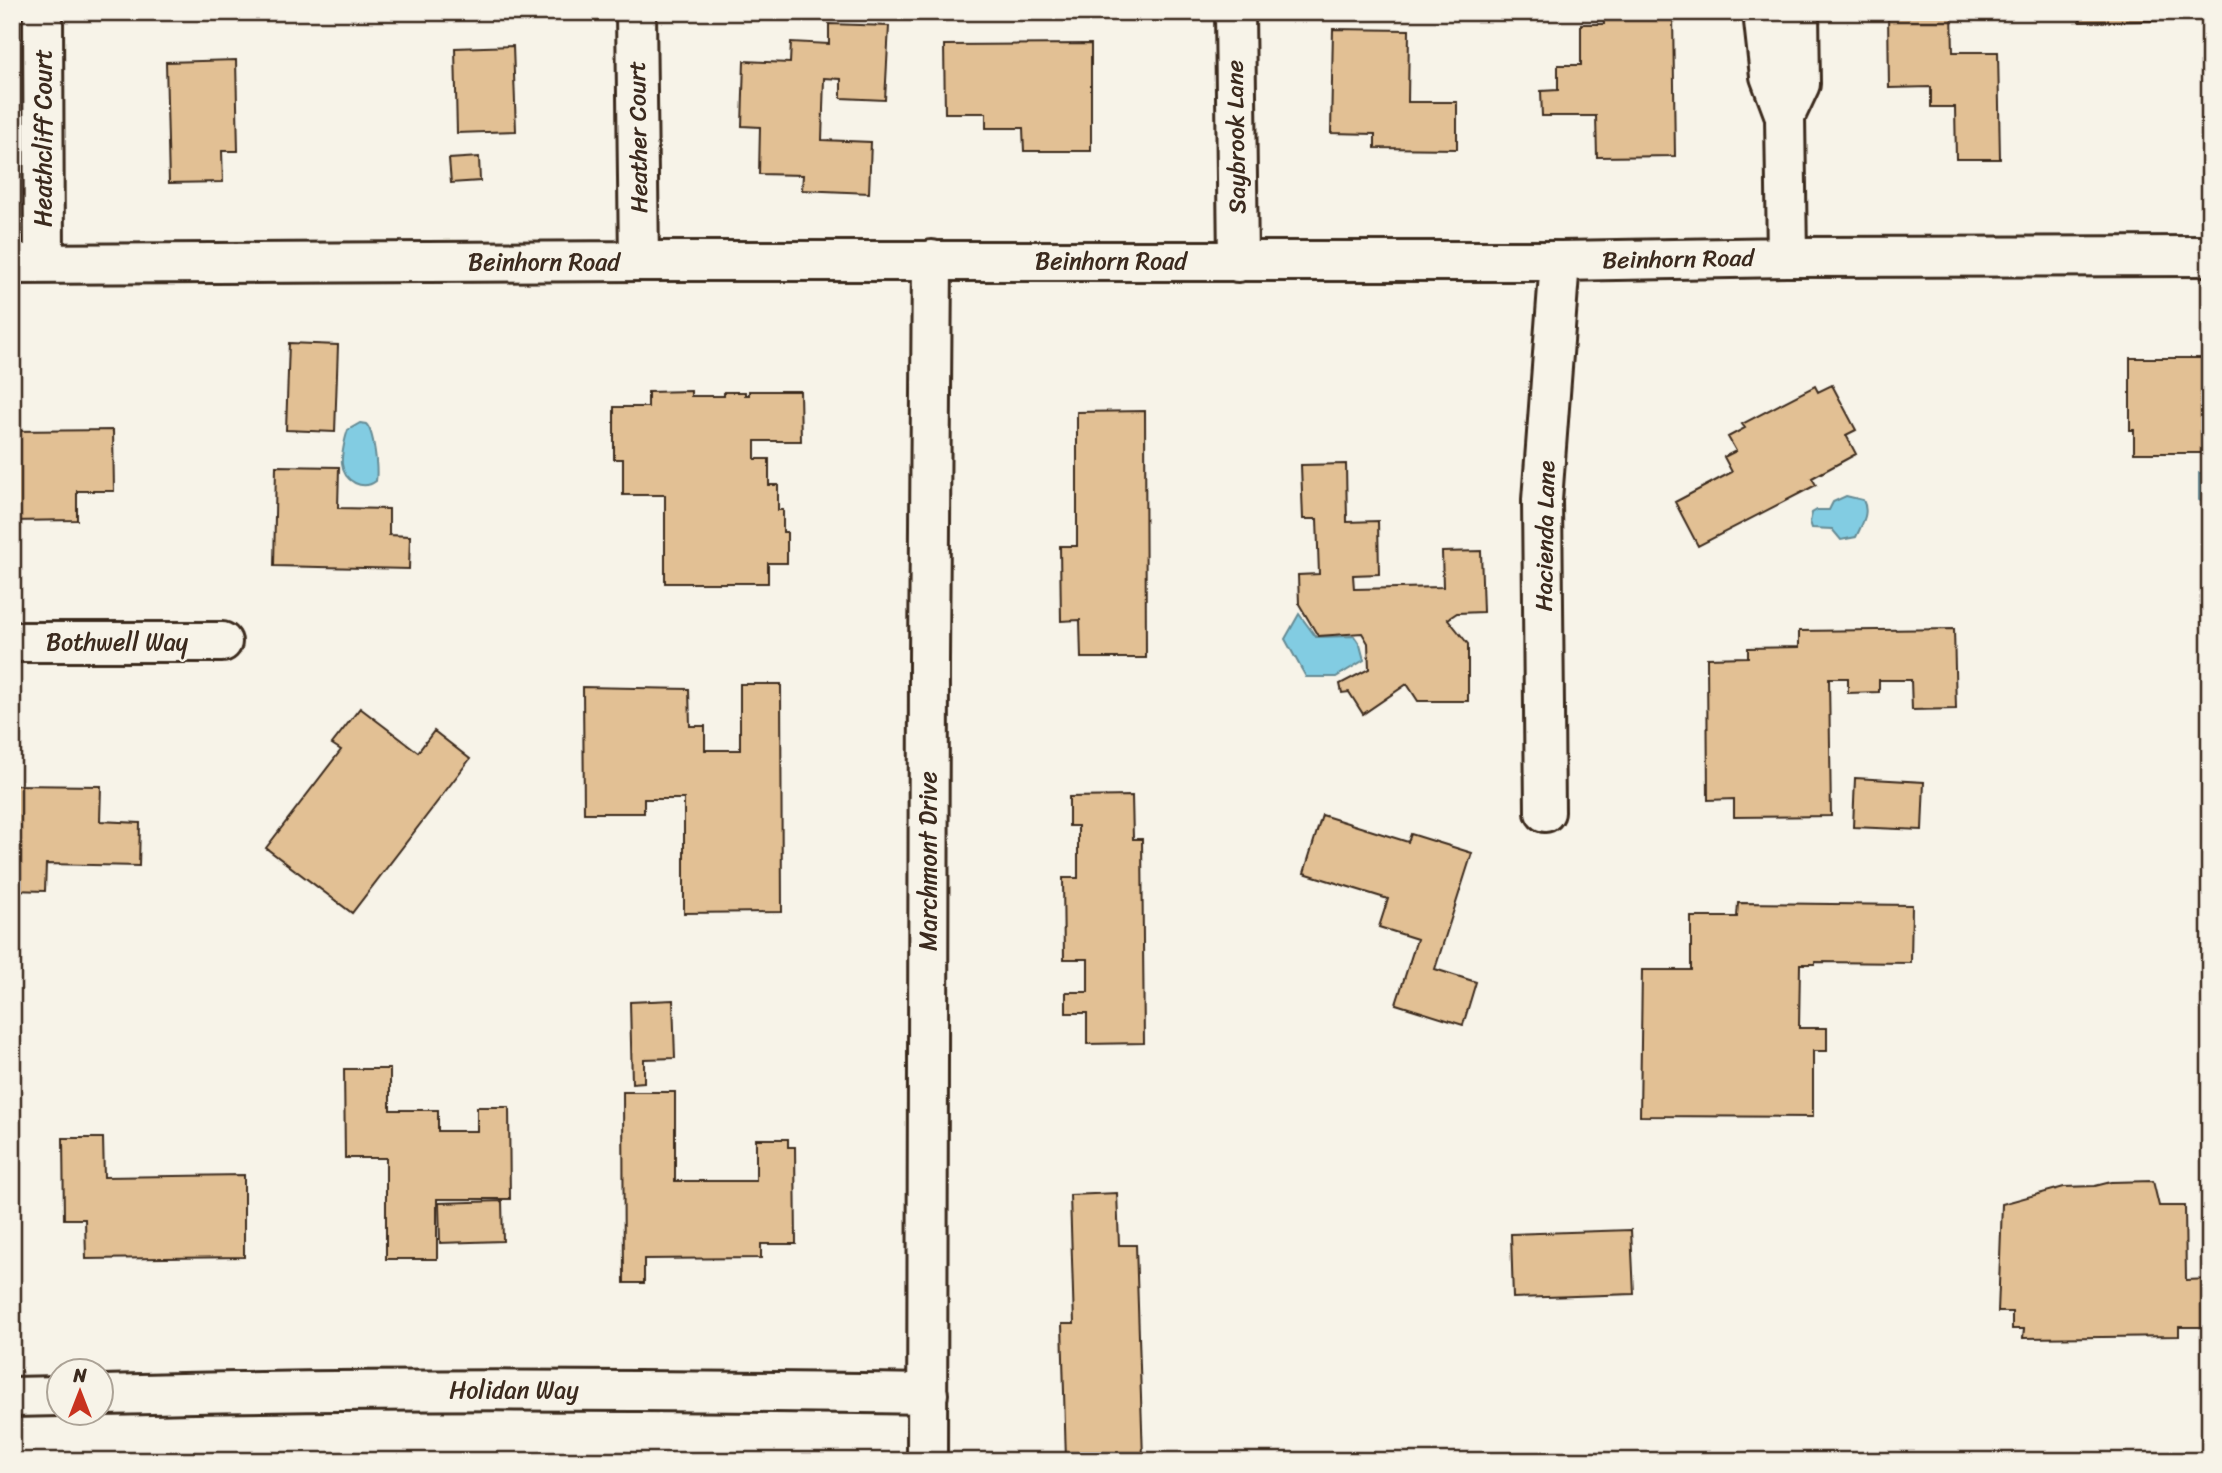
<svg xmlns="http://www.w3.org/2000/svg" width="2222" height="1473" font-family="Sriracha,sans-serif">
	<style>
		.water { fill: #82cce2; stroke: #668b94; stroke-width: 2 }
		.building { fill: #e2c094; stroke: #3b2a1e; stroke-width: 2 }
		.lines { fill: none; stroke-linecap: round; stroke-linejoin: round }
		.minor-casing { stroke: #3b2a1e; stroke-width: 44 }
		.minor { stroke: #f7f3e8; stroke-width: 38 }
		.labels { text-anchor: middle; stroke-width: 5; stroke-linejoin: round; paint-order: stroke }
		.street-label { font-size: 24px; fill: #3b2a1e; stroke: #f7f3e8 }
	</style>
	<rect width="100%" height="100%" fill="#f7f3e8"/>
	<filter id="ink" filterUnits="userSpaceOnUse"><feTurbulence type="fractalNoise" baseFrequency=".0143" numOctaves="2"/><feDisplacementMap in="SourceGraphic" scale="14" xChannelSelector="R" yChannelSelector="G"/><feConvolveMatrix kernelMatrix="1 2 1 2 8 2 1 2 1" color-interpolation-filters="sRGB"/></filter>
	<g filter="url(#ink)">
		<path class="water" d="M360,423l6,1c8,7 12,45 10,57 -13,10 -32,1 -34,-17 -1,-7 3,-26 6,-34z
			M2199,473h11v33l-11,-6z
			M1846,496l17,4c7,13 -1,24 -7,37l-15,3 -9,-11 -20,-1 -2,-6 2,-9 5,-3h12l4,-8z
			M1299,614l17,23 38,-1 6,9 4,15 -28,17h-30l-21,-38z"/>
		<path class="building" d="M1603,12l70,2 2,142 -78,1 -1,-41h-54l-1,-25 17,-1v-25h23v-41h23z
			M1888,12h64l1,40h45l2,107h-44l-1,-52h-24v-20l-42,1z
			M2080,12h119v8l-119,2z
			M829,24l60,2 -4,74 -44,-2v-19l-17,-1 -2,62 49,2 -2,51 -67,-3 1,-15 -44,-1 1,-47 -18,-1 2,-65 46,2 1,-21 38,2z
			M1333,29l76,1 -1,72h49v47l-82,-1v-14l-44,-1z
			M1091,44v107h-67l-1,-23h-37v-15h-41l-1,-68z
			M513,46l3,85 -59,2 -2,-85z
			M236,60l2,91h-16l1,31 -54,1 -3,-121z
			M479,157l1,24 -29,2 -2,-24z
			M289,343l49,2 -3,87 -49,-2z
			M2130,358h80v72l-8,1v22h-68v-23h-4z
			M1832,385l24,45 -10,5 10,19 -44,24 4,7 -118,61 -23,-44 57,-30 -8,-15 12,-6 -8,-14 17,-9 -3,-4 73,-38 3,6z
			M691,391v5h33v-4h21v3h4v-4h51l1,50h-46v18h14v26h9v25h5v22h4v31h-19v20h-103v-88h-42v-36h-9v-52h34v-15z
			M1145,411l1,247h-65l-1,-38 -19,1 -1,-75h17v-134z
			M113,430l1,61h-37v29l-65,1v-90z
			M1346,464l1,58 31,-1 1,53 -26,1 1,14 89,-2 -1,-35 39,-1 2,61 -26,1 -9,6 20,25v57h-50l-11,-17 -44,30 -14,-22 -7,1 -2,-9 29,-15 -1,-26 -6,-10 -44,3 -19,-32 -1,-29 21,-1 -2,-55h-14l-2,-54z
			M276,466l63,1 -1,41 51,1v26l21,1 -1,33 -135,-3z
			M1954,629l2,80 -44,1 -1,-30h-32v12l-31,1v-15h-19l2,138 -97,1v-18l-26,1 -1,-142 41,-1v-9l51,-1v-16z
			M740,684h41l1,228 -98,1v-114h-40v14h-60l-1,-126 106,2 1,37h15v24h35z
			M360,708l58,44 16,-21 36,28 -118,154 -86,-65 75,-98 -9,-6z
			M1855,778l69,4 -2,48 -69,-3z
			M12,785l89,1 -1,35 40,2 -1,43 -93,-2 -1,27 -33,-1z
			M1132,796l1,43h9l2,204 -57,1v-31h-21v-21h22v-33h-24l-1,-81h15v-52h-9v-29z
			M1322,815l86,27 3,-8 61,19 -37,116 41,13 -13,43 -67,-21 21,-65 -38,-12 9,-28 -84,-26z
			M1738,903l174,2 -1,58 -96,-1v2h-15l-1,64h28v23h-14v66l-173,-1 2,-146h49v-53h46z
			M673,1000l2,58 -31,1v23l-12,1 -2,-81z
			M344,1069h46v41h48v21h39v-24h32l1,92h-73v60h-51v-101h-41z
			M623,1092h52v89h81v-42h32v8h7l1,97h-35v14l-117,1v24h-20z
			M63,1138h40l1,39 140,-2v82l-158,2 -1,-40h-21z
			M2153,1181l6,25h26l1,74 24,-1v48h-31v9l-156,2 1,-9h-12v-17h-14l4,-108 62,-17 31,-1 16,-4z
			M1117,1193l2,52h17l7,213 -77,2 -4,-136h12l-4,-129z
			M502,1201l1,40 -63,2 -1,-40z
			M1631,1230l3,64 -121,4 -2,-64z"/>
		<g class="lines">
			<defs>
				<path id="minor" d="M43,12l1,252
					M636,12l3,249
					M1235,12l3,250
					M1763,12l7,64 15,40 2,141
					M1785,116l15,-32 -1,-72
					M12,264l627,-3h921l227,-4 423,-1
					M12,642h210
					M1545,812l-3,-312 18,-239
					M102,1395c275,-7 550,-5 826,-1
					M12,1397l48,-1
					M927,1461l2,-801 3,-400"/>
			</defs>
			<use href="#minor" class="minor-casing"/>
			<use href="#minor" class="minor"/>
		</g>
	</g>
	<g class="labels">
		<g class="street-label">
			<text transform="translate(638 137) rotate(-91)" y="8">Heather Court</text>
			<text transform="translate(1236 137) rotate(-91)" y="8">Saybrook Lane</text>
			<text transform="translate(43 138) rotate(-90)" y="8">Heathcliff Court</text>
			<text transform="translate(1678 259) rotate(-1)" y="8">Beinhorn Road</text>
			<text x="1111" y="269">Beinhorn Road</text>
			<text x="544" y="270">Beinhorn Road</text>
			<text transform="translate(1545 536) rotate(-89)" y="8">Hacienda Lane</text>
			<text x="117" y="650">Bothwell Way</text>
			<text transform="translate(928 861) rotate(-90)" y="8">Marchmont Drive</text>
			<text x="514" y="1398">Holidan Way</text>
		</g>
	</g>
	<rect width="2222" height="1473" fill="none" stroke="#f7f3e8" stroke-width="42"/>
	<rect x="21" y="21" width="2180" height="1431" fill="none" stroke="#3b2a1e" stroke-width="2.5" filter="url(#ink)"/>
	<g transform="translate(80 1392)"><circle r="33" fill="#f7f3e8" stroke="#aca397" stroke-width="2"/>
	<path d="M0-5L12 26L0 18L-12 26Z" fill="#c8321e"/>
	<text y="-10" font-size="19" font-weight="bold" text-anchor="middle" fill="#3b2a1e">N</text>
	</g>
</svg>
